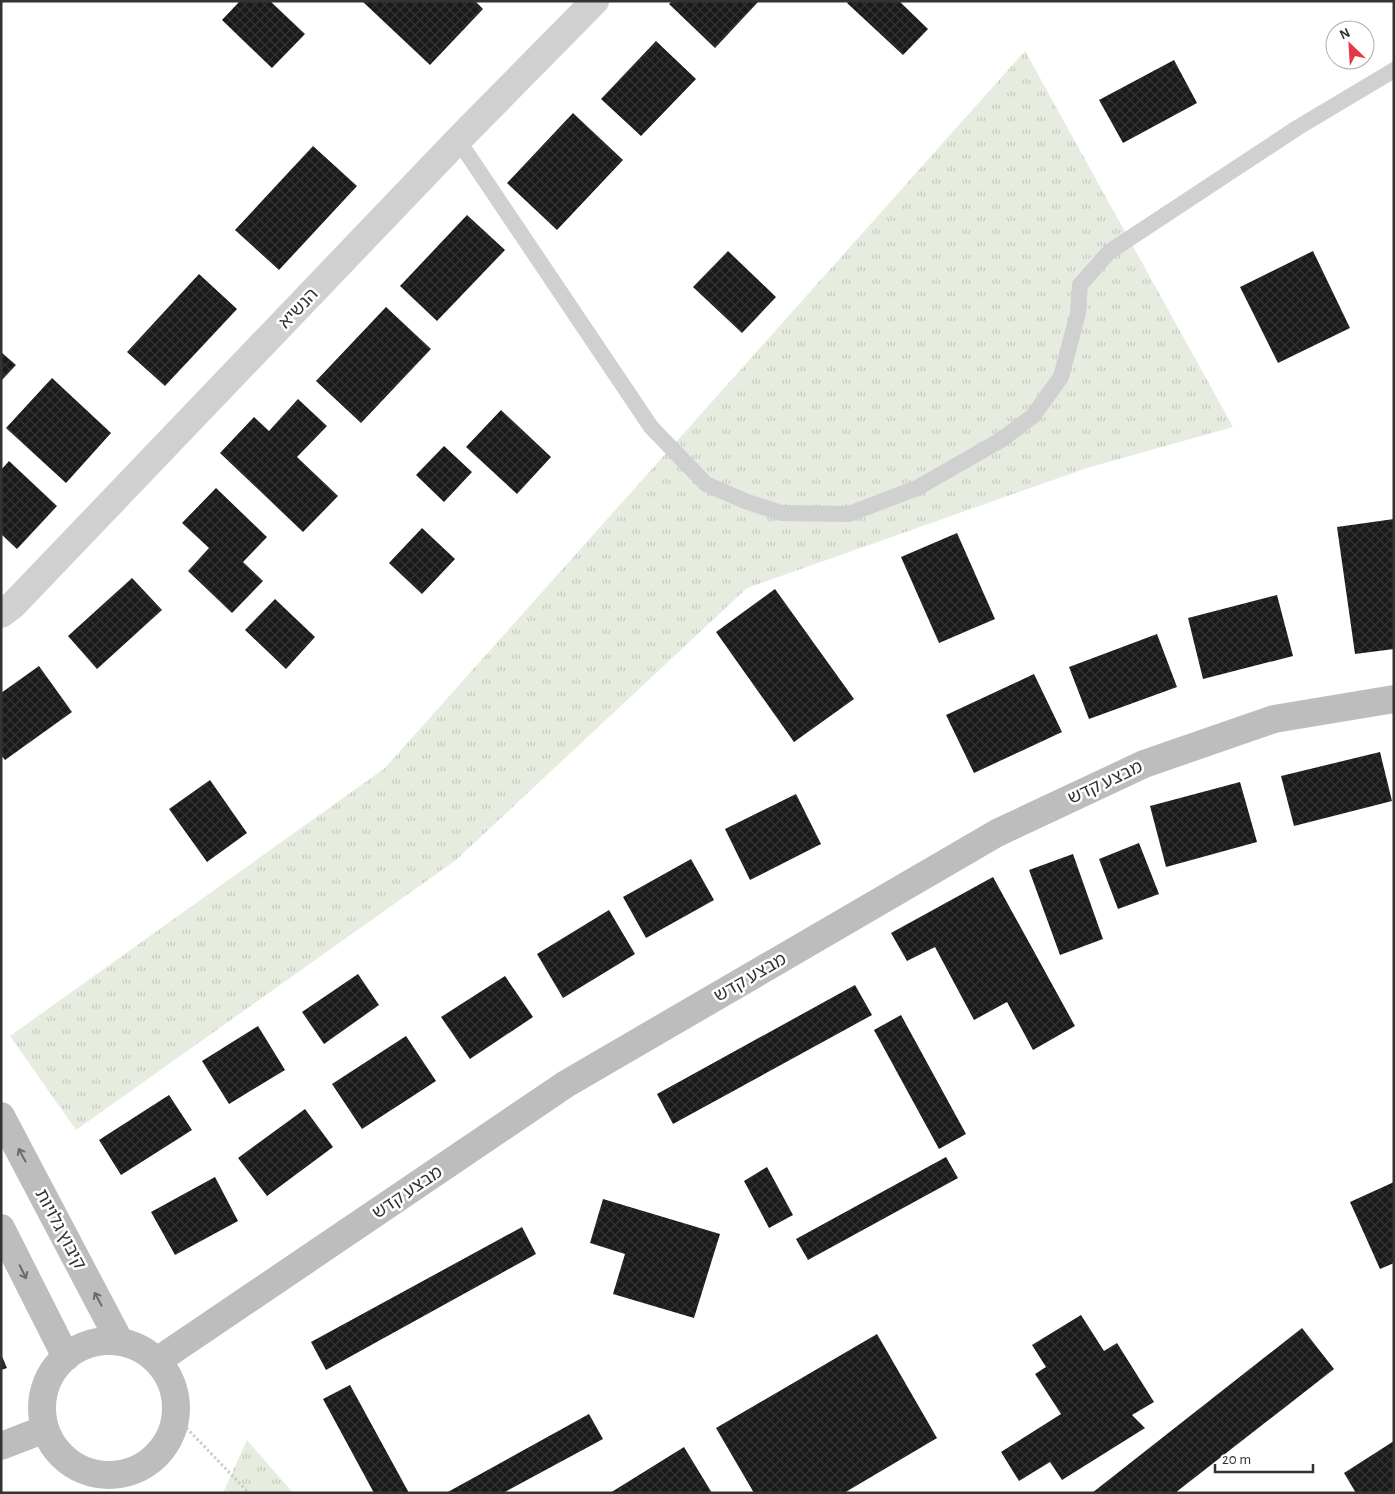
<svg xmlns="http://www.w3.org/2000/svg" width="1395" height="1494" font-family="'Alegreya Sans','Noto Sans Hebrew',sans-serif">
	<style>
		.grass { fill: url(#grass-tufts) }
		.building { fill: url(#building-cross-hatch) }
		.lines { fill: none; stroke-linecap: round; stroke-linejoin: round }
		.path { stroke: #cdcdcd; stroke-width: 3; stroke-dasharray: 2.5 2.5; stroke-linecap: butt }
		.lane { stroke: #d0d0d0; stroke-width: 16 }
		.street { stroke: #d0d0d0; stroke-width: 28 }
		.secondary { stroke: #bdbdbd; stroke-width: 28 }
		.oneway { stroke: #6a6a6a }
		.labels { text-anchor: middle; stroke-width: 5; stroke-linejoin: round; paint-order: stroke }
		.street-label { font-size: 18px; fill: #333; stroke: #fff }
	</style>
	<defs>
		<pattern id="grass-tufts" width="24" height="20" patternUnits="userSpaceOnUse" patternTransform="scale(1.25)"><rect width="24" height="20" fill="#e6ecdf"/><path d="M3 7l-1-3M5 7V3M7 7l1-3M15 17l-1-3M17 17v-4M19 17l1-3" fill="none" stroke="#c6cbc0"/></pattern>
		<pattern id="building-cross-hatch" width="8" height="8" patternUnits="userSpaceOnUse" patternTransform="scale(1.25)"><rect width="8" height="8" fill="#1a1a1a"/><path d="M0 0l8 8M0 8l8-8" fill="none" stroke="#333"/></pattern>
	</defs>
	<rect width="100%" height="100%" fill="#fff"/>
	<path class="grass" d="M1025,51l208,376 -146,41 -340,120 -291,272 -380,270 -66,-94 375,-268z
		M247,1440l46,53h-70z"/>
	<path class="building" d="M240,1h30l35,33 -33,34 -50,-48z
		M362,1h113l8,8 -53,56z
		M672,1h87l-44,47 -46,-44z
		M849,1h50l29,28 -25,26 -56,-52z
		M656,41l40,38 -55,57 -40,-37z
		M1174,60l23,43 -74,40 -24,-43z
		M573,113l50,47 -66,70 -50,-47z
		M313,146l44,40 -78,84 -44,-40z
		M467,215l38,35 -68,71 -37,-35z
		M728,251l48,46 -34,36 -49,-46z
		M1313,251l37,77 -72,35 -38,-76z
		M199,274l38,35 -72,77 -38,-34z
		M386,307l45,42 -70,74 -45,-42z
		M1,352l15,13 -15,16z
		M52,378l59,55 -45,50 -60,-55z
		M298,399l29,27 -30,31 41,39 -35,36 -83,-79 34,-36 15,14z
		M501,410l50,47 -34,37 -51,-47z
		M444,446l28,26 -28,30 -28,-27z
		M9,461l48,45 -40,43 -16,-15v-64z
		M216,488l51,49 -24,25 20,19 -31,32 -44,-42 21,-23 -27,-25z
		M1394,519v130l-39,5 -18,-127z
		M422,528l33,31 -33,35 -33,-31z
		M957,533l38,86 -56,24 -38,-86z
		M132,578l30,32 -65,59 -29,-33z
		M775,589l79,110 -60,43 -78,-110z
		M1277,595l16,61 -90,23 -15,-61z
		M275,599l40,38 -29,32 -41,-39z
		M1157,634l20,53 -88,32 -20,-52z
		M39,666l33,46 -67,48 -4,-5v-62z
		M1034,674l28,58 -88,41 -28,-58z
		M1380,752l12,49 -98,25 -13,-50z
		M210,780l37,53 -40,29 -38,-53z
		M1240,782l17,60 -91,25 -16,-61z
		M796,794l25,50 -71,36 -25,-51z
		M1139,843l20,51 -41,15 -19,-50z
		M1073,854l30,85 -43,16 -31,-85z
		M691,859l23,41 -68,38 -23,-41z
		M993,877l82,149 -42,24 -26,-48 -33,18 -39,-73 -28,14 -16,-28z
		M609,910l26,44 -72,44 -26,-44z
		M358,974l21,31 -55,39 -22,-32z
		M505,976l28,41 -63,42 -29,-42z
		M855,985l17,30 -199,109 -16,-30z
		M901,1015l65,119 -27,15 -65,-119z
		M258,1026l27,44 -56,34 -27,-43z
		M406,1036l30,45 -74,48 -30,-45z
		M169,1095l23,35 -71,45 -22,-35z
		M305,1109l28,38 -66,49 -29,-38z
		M946,1157l12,21 -150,82 -12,-21z
		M767,1167l26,48 -24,13 -25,-47z
		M215,1177l23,44 -63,34 -24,-43z
		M1394,1182v81l-14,6 -30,-67z
		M603,1199l117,35 -26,84 -81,-24 12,-40 -35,-11z
		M522,1227l14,27 -210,116 -15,-28z
		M1081,1315l23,36 13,-8 37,59 -22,13 13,13 -83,52 -12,-18 -31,19 -18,-29 60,-38 -26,-40 11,-7 -14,-22z
		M1302,1328l32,41 -159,124h-83z
		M877,1334l60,104 -93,55h-90l-38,-65z
		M1,1354l6,14 -6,2z
		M350,1385l59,108h-35l-51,-94z
		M589,1414l14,25 -100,54h-57z
		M1394,1441v52h-38l-12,-20z
		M684,1447l28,46h-102z"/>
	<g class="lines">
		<path class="path" d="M176,1417l73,76"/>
		<path class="lane" d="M458,140l193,287 55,57 39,17 36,12 68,1 68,-26 84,-48 32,-24 28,-39 17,-64 2,-28 29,-33 188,-124 97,-58"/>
		<path class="street" d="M1,614l12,-9 445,-465 137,-139"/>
		<path class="secondary" d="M1,1116l119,226
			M1,1228l65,129
			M42 1408a67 67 0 1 1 134 0a67 67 0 1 1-134 0Z
			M157,1361l409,-277 431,-251 147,-69 130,-45 120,-20
			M1,1446l44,-17"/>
	</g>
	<defs><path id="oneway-shaft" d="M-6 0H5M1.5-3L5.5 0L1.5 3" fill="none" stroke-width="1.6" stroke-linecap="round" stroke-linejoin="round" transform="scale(1.25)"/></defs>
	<g class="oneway">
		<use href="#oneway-shaft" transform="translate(22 1155) rotate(-118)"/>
		<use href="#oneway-shaft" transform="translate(23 1272) rotate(64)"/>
		<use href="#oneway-shaft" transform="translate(98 1299) rotate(-118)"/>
	</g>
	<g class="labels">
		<g class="street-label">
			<text transform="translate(298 308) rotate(-46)" y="6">הנשיא</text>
			<text transform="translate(1105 782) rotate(-25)" y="6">מבצע קדש</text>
			<text transform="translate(750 977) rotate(-30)" y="6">מבצע קדש</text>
			<text transform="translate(407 1192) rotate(-34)" y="6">מבצע קדש</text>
			<text transform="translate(61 1229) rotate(62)" y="6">קיבוץ גלויות</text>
		</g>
	</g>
	<rect width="1395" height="1494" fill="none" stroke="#333333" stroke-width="5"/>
	<g transform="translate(1350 45) rotate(335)"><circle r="24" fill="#ffffff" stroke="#adadad"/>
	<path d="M0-4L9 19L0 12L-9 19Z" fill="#e63946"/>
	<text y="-8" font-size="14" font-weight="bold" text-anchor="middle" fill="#333333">N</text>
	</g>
	<path d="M1215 1464v8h98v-8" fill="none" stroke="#333333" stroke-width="2.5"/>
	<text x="1222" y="1464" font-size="15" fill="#333333" stroke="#ffffff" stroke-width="4" paint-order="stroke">20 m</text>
</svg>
